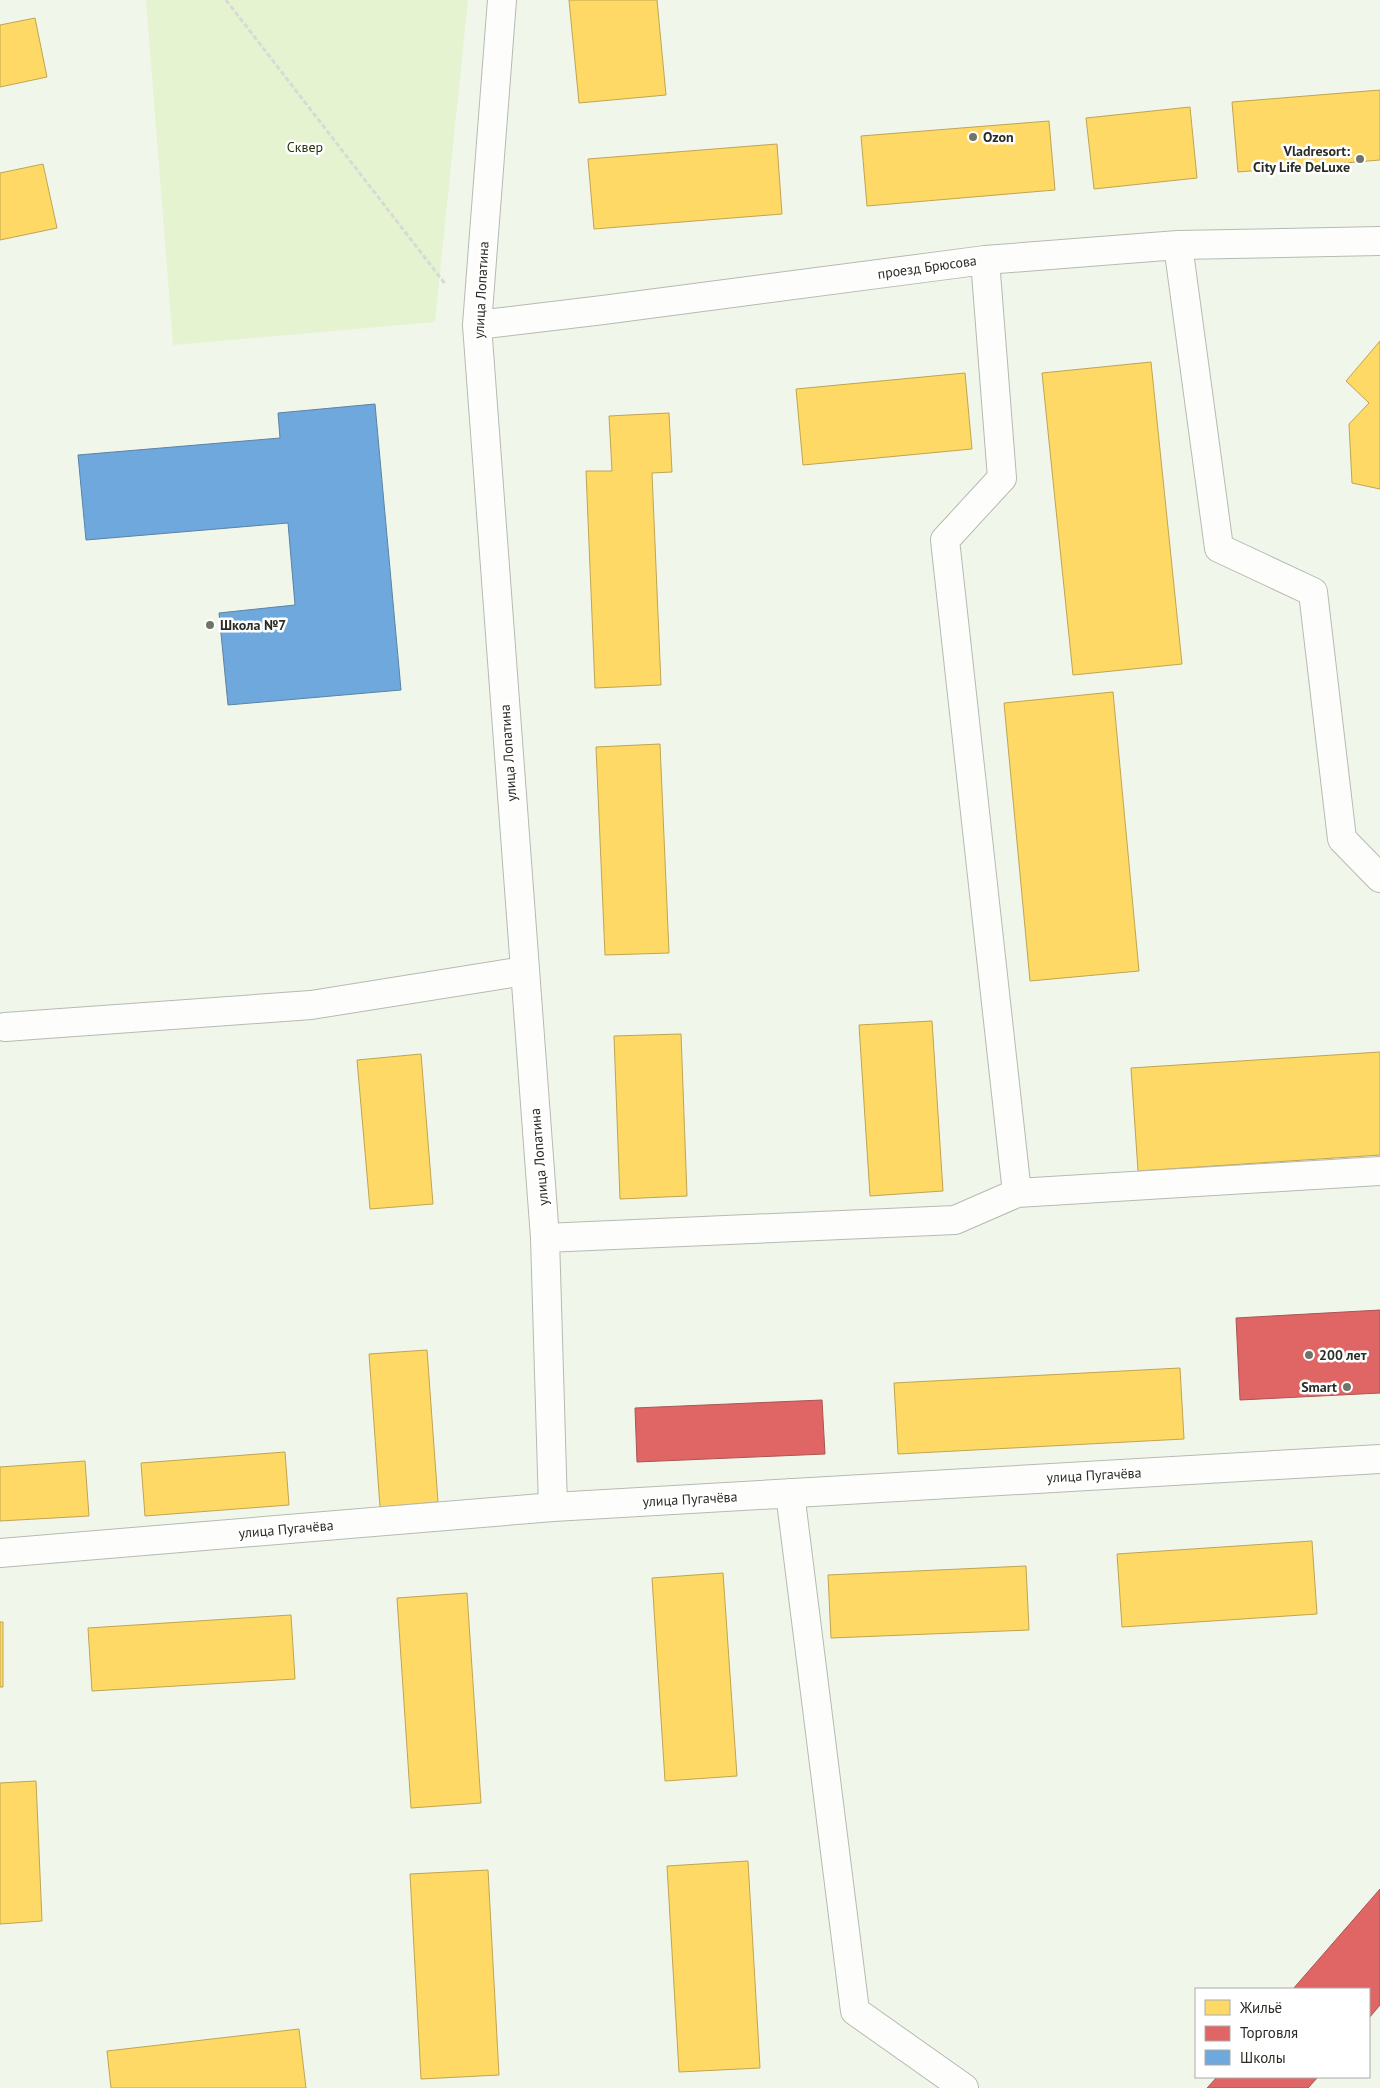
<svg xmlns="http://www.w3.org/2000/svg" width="1380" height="2088" font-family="'PT Sans',sans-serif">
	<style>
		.green { fill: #e5f3d0 }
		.homes { fill: #ffd966; stroke: #bfa552 }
		.shops { fill: #e06666; stroke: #a95552 }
		.schools { fill: #6fa8dc; stroke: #5a83a5 }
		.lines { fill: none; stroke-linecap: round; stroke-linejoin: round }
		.minor-casing { stroke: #b6bab1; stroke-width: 30 }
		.path { stroke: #d8dad6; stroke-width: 3; stroke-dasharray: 5 2.5; stroke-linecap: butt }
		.minor { stroke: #fdfefc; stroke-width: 28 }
		.poi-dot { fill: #70736a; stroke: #fff; stroke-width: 2 }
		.labels { text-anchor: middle; stroke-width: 5; stroke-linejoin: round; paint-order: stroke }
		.poi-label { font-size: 14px; font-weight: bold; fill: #2a2d25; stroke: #fff; text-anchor: start }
		.park-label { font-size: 14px; fill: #29360f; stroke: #fff }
		.street-label { font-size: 14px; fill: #2a2d25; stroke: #fff }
	</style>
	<rect width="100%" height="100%" fill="#f1f6ea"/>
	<path class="green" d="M146,0h322l-33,322 -262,23z"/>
	<path class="homes" d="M569,0h88l9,95 -87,8z
		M35,18l12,59 -47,10v-62z
		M1380,90v70l-142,12 -6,-70z
		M1190,107l7,71 -103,11 -8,-71z
		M1049,121l6,69 -188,16 -6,-70z
		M777,144l5,70 -188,15 -6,-70z
		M43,164l14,64 -57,12v-67z
		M1380,341v148l-28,-6 -3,-59 20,-21 -23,-22z
		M1151,362l31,302 -109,11 -31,-302z
		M965,373l7,76 -169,16 -7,-76z
		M669,413l3,59 -20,1 9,212 -66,3 -9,-217h26l-3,-55z
		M1113,692l26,279 -109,10 -26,-278z
		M660,744l9,209 -64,2 -9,-208z
		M932,1021l11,170 -73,5 -11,-171z
		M681,1034l6,162 -67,3 -6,-163z
		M1380,1052v103l-242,16 -7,-103z
		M421,1054l12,150 -63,5 -13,-149z
		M427,1350l11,152 -58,5 -11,-153z
		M1180,1368l4,71 -286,15 -4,-71z
		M285,1452l4,53 -144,11 -4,-53z
		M85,1461l4,55 -89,5v-54z
		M1312,1541l5,73 -195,13 -5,-73z
		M1026,1566l3,64 -198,8 -3,-63z
		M723,1573l14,203 -72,5 -13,-203z
		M467,1593l14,210 -70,5 -14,-210z
		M291,1615l4,64 -203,12 -4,-63z
		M0,1622h3v65h-3z
		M36,1781l6,140 -42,3v-141z
		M748,1861l12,207 -81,4 -12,-206z
		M488,1870l11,205 -78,4 -11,-205z
		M299,2029l7,59h-195l-4,-37z"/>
	<path class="shops" d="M1380,1310v83l-140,7 -4,-82z
		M822,1400l3,54 -188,8 -2,-54z
		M1380,1889v116l-11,13v-29h-76z
		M1217,2077h101l-10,11h-101z"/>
	<path class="schools" d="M375,404l26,286 -173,15 -9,-92 76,-8 -7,-82 -202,17 -8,-85 202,-17 -2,-25z"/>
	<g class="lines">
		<defs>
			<path id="minor" d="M502,0l-25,325 68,913 8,269
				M1178,245l41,303 94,44 29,247 38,39
				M477,325l126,-15 382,-50 193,-15 202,-4
				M5,1027l306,-22 213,-34
				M1017,1193l363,-22
				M545,1238l410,-18 62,-27 -72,-653 57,-62 -17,-218
				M790,1493l65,518 109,77
				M0,1553l553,-46 827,-48"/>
		</defs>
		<use href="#minor" class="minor-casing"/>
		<path class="path" d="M226,0l220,285"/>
		<use href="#minor" class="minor"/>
	</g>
	<g class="poi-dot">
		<circle cx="973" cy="137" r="5"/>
		<circle cx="1360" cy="159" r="5"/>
		<circle cx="210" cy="625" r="5"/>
		<circle cx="1309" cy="1355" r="5"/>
		<circle cx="1347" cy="1387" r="5"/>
	</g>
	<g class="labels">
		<g class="poi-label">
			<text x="983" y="142">Ozon</text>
			<text x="1350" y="156" text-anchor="end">Vladresort:<tspan x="1350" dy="16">City Life DeLuxe</tspan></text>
			<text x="220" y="630">Школа №7</text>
			<text x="1319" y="1360">200 лет</text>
			<text x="1337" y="1392" text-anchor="end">Smart</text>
		</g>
		<g class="park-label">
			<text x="305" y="152">Сквер</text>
		</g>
		<g class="street-label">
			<text transform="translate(927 267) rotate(-8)" y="5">проезд Брюсова</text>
			<text transform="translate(481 290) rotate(-87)" y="5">улица Лопатина</text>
			<text transform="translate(508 753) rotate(-94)" y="5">улица Лопатина</text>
			<text transform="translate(539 1157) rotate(-95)" y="5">улица Лопатина</text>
			<text transform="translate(1094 1475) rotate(-3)" y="5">улица Пугачёва</text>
			<text transform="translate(690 1499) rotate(-3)" y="5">улица Пугачёва</text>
			<text transform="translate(286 1529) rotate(-5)" y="5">улица Пугачёва</text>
		</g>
	</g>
	<rect x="1195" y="1988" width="175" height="90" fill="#ffffff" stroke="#aaaba8"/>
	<rect x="1205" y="2000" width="25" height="15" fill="#ffd966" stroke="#aaaba8"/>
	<text x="1240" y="2013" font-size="15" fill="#2a2d25">Жильё</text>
	<rect x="1205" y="2026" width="25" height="15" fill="#e06666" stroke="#aaaba8"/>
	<text x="1240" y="2038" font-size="15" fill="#2a2d25">Торговля</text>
	<rect x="1205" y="2050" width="25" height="15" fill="#6fa8dc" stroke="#aaaba8"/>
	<text x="1240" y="2063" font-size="15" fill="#2a2d25">Школы</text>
</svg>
